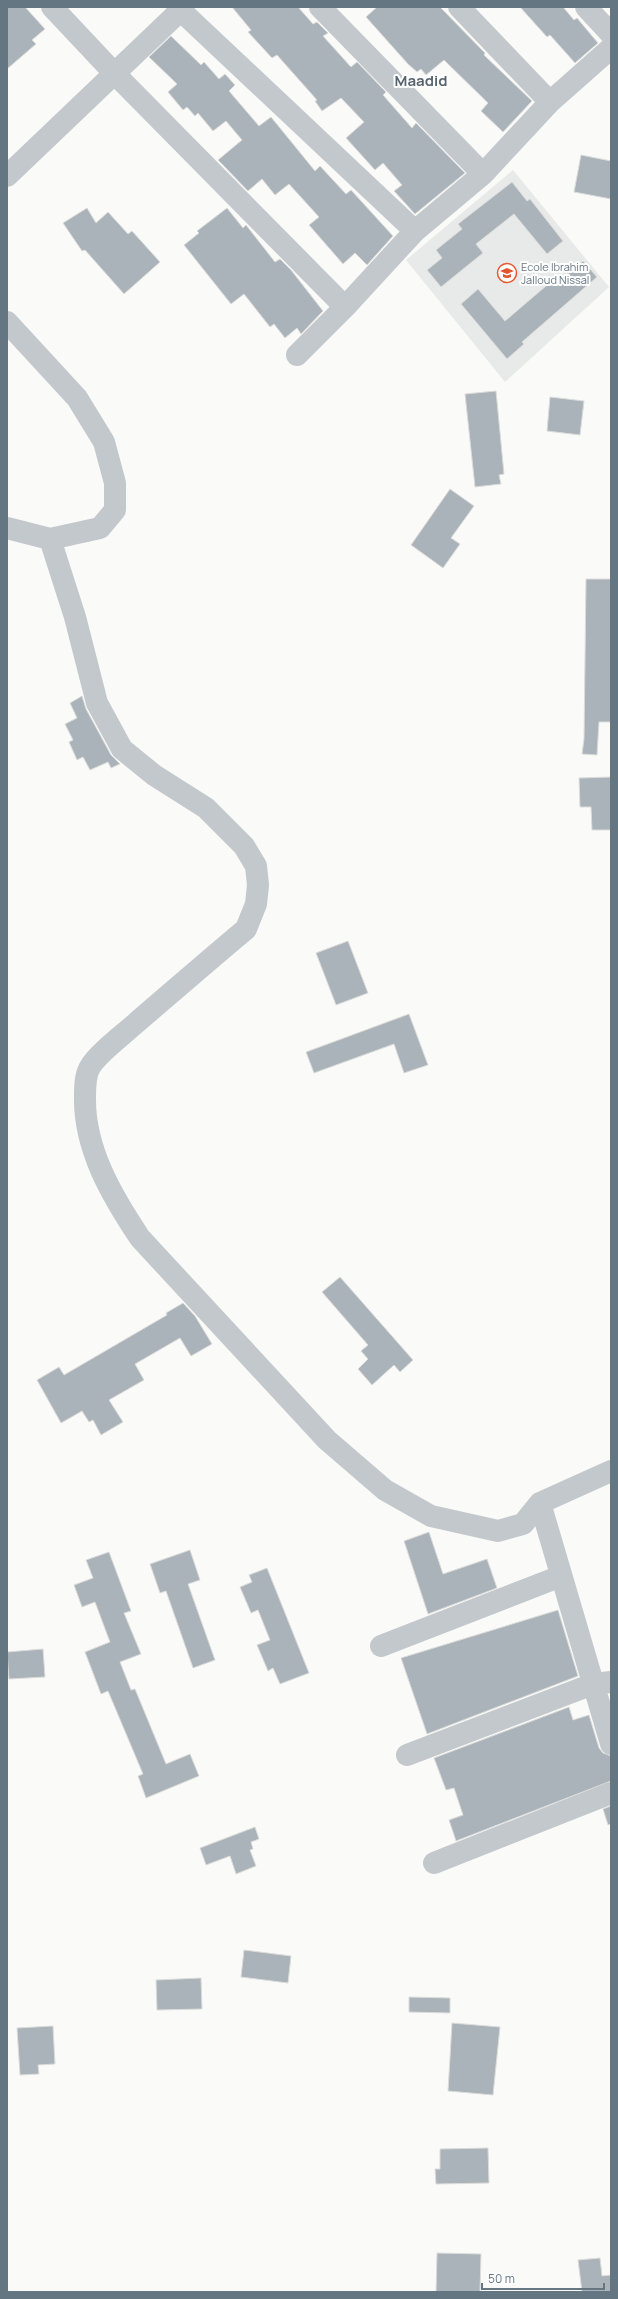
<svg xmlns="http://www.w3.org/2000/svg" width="618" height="2299" font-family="Manrope,sans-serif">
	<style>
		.built { fill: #e8e9e9 }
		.building { fill: #aab3b9; stroke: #dcdcda }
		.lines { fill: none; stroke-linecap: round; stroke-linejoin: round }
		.minor { stroke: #c3c8cc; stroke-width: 22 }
		.labels { text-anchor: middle; stroke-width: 4; stroke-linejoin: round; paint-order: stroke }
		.poi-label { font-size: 11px; fill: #657683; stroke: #fff; text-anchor: start }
		.district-label { font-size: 15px; font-weight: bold; fill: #57646e; stroke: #fff }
	</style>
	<rect width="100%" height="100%" fill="#fafaf8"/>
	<path class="built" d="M513,170l96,117 -104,95 -99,-122z"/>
	<path class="building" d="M7,7h18l20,22 -13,11 4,4 -29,25z
		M232,7h66l15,17 4,-2 11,11 -5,3 28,31 6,-5 29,30 -3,3 29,33 4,-5 49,50 -50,41 -21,-23 8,-6 -19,-22 -8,7 -29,-32 18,-16 -23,-24 -19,13 -7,-10 2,-1 -40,-45 -5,3 -24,-26 3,-2z
		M377,7h63l45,46 -1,2 48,46 -29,31 -22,-21 7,-8 -44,-43 -18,15 -5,-6 -4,3 -9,-8 -42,-47z
		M520,7h43l11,13 3,-2 21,25 -23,20 -25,-28 -3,2z
		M171,36l30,29 3,-3 15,17 6,-5 10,11 -6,6 30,35 12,-9 44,54 5,-5 26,28 5,-4 42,46 -26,29 -12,-12 -12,11 -34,-39 10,-8 -30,-33 -14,11 -13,-16 -14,12 -27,-28 -3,-3 24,-20 -16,-19 -13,10 -15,-18 -3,3 -8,-9 -4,3 -15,-18 9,-8 -28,-27z
		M581,155l30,6v38l-37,-7z
		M512,182l15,19 3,-2 33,42 -16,13 -33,-40 -38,30 7,9 -42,34 -14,-17 15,-12 -6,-8 26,-21 -4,-5z
		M87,208l9,15 12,-11 20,22 4,-3 28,31 -36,32 -39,-44 -3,1 -19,-28z
		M227,208l16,20 3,-3 29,37 5,-3 11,11 32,41 -22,23 -4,-6 -12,10 -11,-14 -4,3 -26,-33 -13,10 -47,-59 15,-12 -2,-2z
		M583,261l14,16 -75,65 2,2 -17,15 -46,-55 17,-15 27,32 55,-47 3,4z
		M496,391l8,83 -5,1 2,9 -26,3 -10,-93z
		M550,397l34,4 -4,34 -33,-4z
		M450,489l24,17 -23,32 9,6 -17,24 -32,-23z
		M586,579h25v143h-12l-2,33 -15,-1 2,-15z
		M82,696l4,13 25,46 9,9 -9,4 -3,-6 -18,8 -7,-13 -6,3 -8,-18 4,-2 -8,-16 12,-6 -7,-15z
		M611,777v53h-19l-1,-23h-11l-1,-29z
		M348,941l20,52 -32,12 -20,-52z
		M409,1014l19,51 -24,8 -10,-29 -80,29 -8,-21z
		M340,1277l73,83 -13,12 -6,-7 -22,20 -14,-16 10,-10 -7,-8 7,-6 -46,-53z
		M183,1303l12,13 17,28 -21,12 -11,-18 -45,26 9,16 -35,20 14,22 -22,13 -8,-15 -4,2 -7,-11 -21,12 -24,-43 22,-13 5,8 103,-60 -1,-2z
		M429,1532l14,42 44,-15 10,29 -69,26 -24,-73z
		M190,1550l10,30 -12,4 27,76 -22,8 -27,-77 -6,2 -10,-29z
		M109,1552l22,59 -7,2 17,41 -21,8 11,28 4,-1 31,75 24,-10 9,22 -53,22 -8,-22 5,-2 -35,-83 -7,3 -16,-42 25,-10 -15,-40 -13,5 -8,-22 19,-7 -7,-18z
		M267,1568l42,105 -29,11 -7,-16 -5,3 -11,-26 13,-5 -12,-30 -7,3 -11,-26 12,-5 -3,-7z
		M558,1610l20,66 -151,58 -26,-76z
		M43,1649l2,28 -36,2 -2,-27z
		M569,1707l4,13 16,-5 10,33 4,5 8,3v25l-155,60 -7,-21 14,-5 -9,-27 -8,2 -12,-32z
		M611,1806v18l-3,1 -5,-16z
		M255,1827l4,12 -8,3 2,7 -3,1 6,16 -20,8 -6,-18 -24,9 -6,-17z
		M244,1950l47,6 -3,27 -47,-6z
		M201,1978l1,31 -45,1 -1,-30z
		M409,1997l41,1v15l-41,-1z
		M452,2023l48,4 -7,68 -45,-4z
		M53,2026l2,38 -17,1 1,9 -19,1 -3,-47z
		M488,2148l1,35 -53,1 -1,-15h5v-20z
		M437,2253l44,1 -1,38h-44z
		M600,2258l2,18 9,-1v17h-29l-4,-32z"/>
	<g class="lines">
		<path class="minor" d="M52,7l63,67 230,233
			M177,7l238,224
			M320,7l163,167
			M459,7l91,95
			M586,7l25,27
			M7,176l177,-169
			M7,322l70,76 27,44 11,41v27l-15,18 -50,11 -43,-11
			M297,355l48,-48 70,-76 68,-57 67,-72 61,-54
			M50,539l25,78 22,86 25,46 32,26 52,33 38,38 12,20 2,19 -2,19 -10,25c-37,31 -74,63 -110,94 -12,11 -39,31 -46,44 -5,8 -5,21 -5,30 -1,52 27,99 55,141l187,202 58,50 46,26 67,15 25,-7 17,-21
			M611,1471l-71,32 71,241
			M381,1646l180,-70
			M407,1755l186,-71 18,-2
			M434,1863l177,-70"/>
	</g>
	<defs>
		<symbol id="school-ring" viewBox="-11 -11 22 22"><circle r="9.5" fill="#fff" stroke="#e4572e" stroke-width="1.5"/><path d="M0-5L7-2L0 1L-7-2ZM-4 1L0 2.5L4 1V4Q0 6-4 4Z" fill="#e4572e"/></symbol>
	</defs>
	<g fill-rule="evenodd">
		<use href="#school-ring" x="496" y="262" width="22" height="22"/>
	</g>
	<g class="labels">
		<g class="poi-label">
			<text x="521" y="271">Ecole Ibrahim<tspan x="521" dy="13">Jalloud Nissal</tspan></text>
		</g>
		<g class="district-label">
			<text x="421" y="86">Maadid</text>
		</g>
	</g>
	<rect width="618" height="2299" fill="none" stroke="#657683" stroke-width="16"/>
	<path d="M482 2283v6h122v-6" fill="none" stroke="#657683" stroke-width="2"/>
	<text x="488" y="2283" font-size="12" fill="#657683" stroke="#ffffff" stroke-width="3" paint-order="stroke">50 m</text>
</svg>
